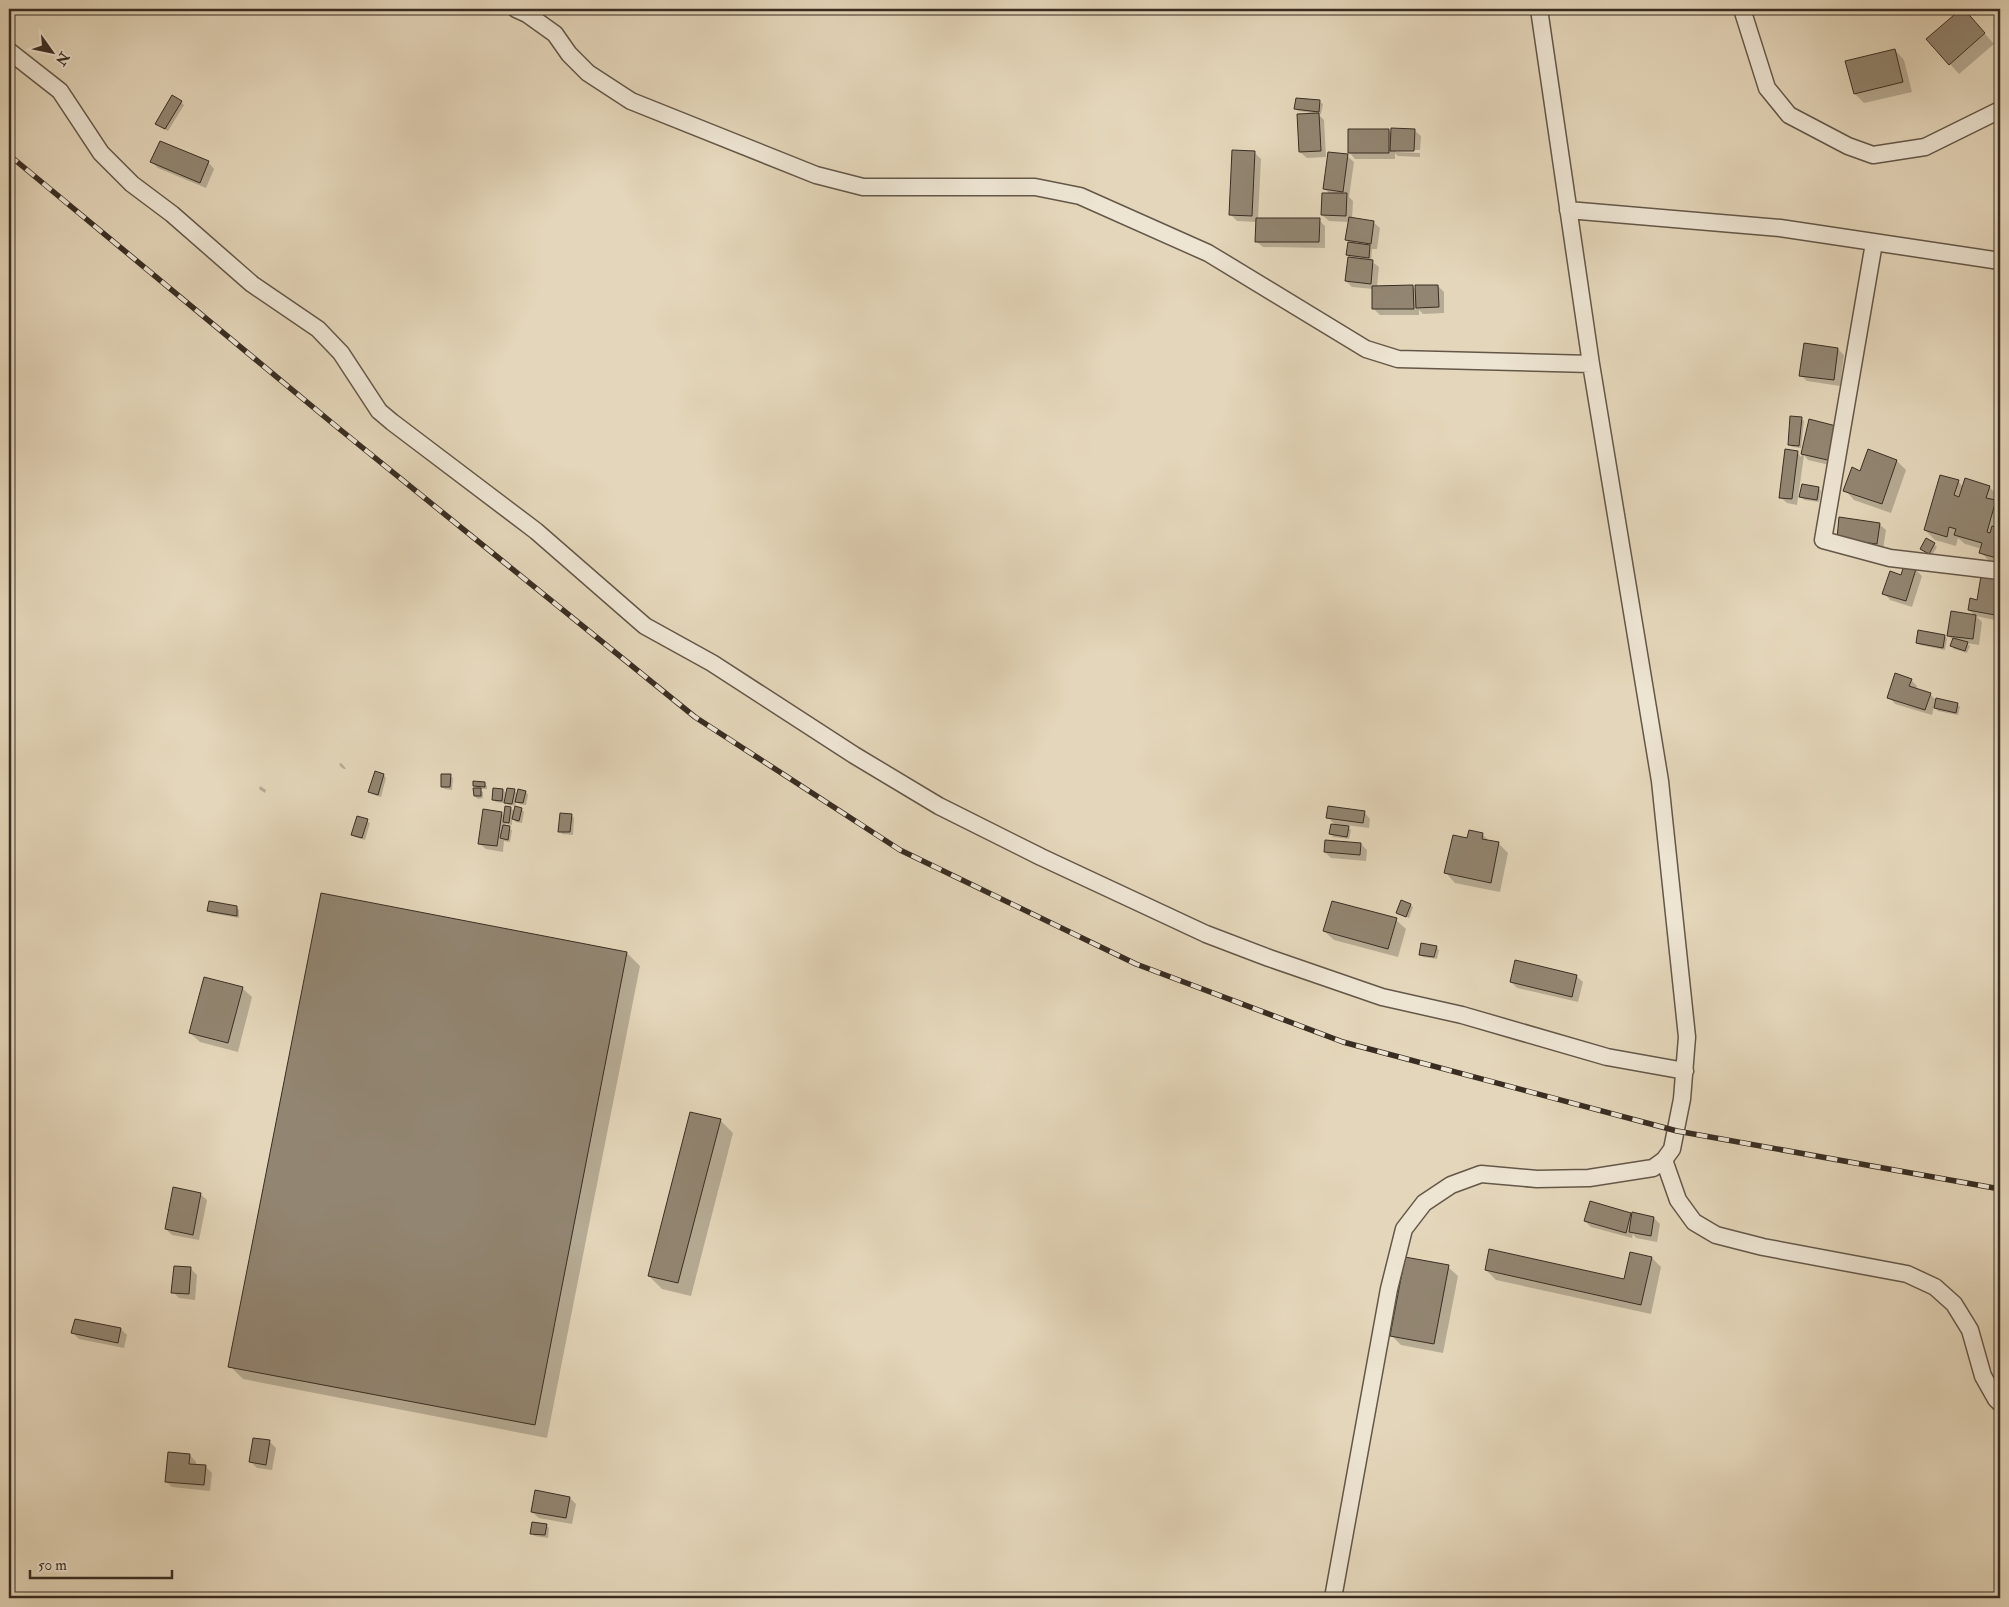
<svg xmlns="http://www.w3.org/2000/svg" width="2009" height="1607" font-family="'IM FELL Double Pica',serif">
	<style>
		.shadow { fill: #0003 }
		.building { fill: #928571; stroke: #392d22 }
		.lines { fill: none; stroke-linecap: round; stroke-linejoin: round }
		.minor-casing { stroke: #645748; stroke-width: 19 }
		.minor { stroke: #ede4d2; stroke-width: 16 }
		.rail-casing { stroke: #392d22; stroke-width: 5.5 }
		.rail { stroke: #ede4d2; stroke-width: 4; stroke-dasharray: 11; stroke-linecap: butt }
	</style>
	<rect width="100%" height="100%" fill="#e4d6ba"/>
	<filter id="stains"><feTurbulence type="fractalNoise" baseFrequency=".004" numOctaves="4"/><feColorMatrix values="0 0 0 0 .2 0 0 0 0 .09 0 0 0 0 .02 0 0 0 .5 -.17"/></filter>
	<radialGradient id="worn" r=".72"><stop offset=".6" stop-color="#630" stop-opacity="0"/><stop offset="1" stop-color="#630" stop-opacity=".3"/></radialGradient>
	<path class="shadow" d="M1963,9l31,35 -35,30 -31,-35z
		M1895,50l9,10 8,32 -48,11 -9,-9 -8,-32z
		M181,102l3,3 -16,26 -9,-5z
		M1320,102l3,2 -2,10h-3l6,6 2,37 -19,1 -7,-6 12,-39 -14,-2 -2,-2z
		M1389,130l3,4 22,-4 7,6 -1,14h-24v2l24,1v4l-22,-1 -3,-3v6h-40l-6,-7z
		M1254,152l7,7 -3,60 61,1 6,6v22l-62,-1 -7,-6 1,-19 -20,-1 -6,-6z
		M1347,156l7,6 -5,35 4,4 -1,18 21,3 7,6 -3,21h-5l-1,12 8,6 -2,20h36l4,4 21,-5 6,6v21l-21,1 -4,-4v5h-39l-6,-6v-20l-22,-2 -6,-6 5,-22 -4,-4 2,-13 -3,-2 3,-18 -20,-1 -7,-6 8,-21 -5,-5z
		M152,162h56l6,7 -8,19 -48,-20z
		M1838,349l6,6 -4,31 -33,-5 -6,-6z
		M1801,418l3,3 -3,27 -9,-1 -3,-3z
		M1810,421l28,46 -30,-7 -4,-5 -7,50 -10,-2 -7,-6 17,-45 4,5z
		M1868,451l29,10 9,9 -15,43 -37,-13 -9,-10 16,-18z
		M1958,481l5,6h26l10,9 -2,7 3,4v58l-10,-3 -9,-10 1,-3 -17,-5 -7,-6 -2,8 -21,-6 -10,-10z
		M1818,488l3,3 -2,11 -15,-2 -3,-3z
		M1879,524l7,6 -3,20 -39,-5z
		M1934,544l3,3 -5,8 -8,-4z
		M1916,570l6,6 -10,31 -22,-7 -6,-7z
		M2000,575v46l-24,-5 6,6 -3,23 -13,-2 4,3 -3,7 -13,-4 -2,-3 1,-6 -5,-5 27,-19 -6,-6z
		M1945,636l2,3 -2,11 -25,-5 -3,-2z
		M1911,680l6,6 -1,3 14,5 7,7 20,3 3,3 -2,8 -20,-4 -4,-4 -2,8 -37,-11 -6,-7z
		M341,763l3,3 2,3h-2l-3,-2 -2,-3z
		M384,775l2,3 -5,19 -9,-3 -2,-2z
		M450,776l3,2 -1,12 -7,-1 -3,-2z
		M484,783l3,3v3h-8l4,3v6l-5,1 -3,-3 3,-6 -4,-4z
		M260,786l6,4 -1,3 -6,-4z
		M503,790l4,4 7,-4 4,4 8,-2 2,3 -2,10 -7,-1 -3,-4 -1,6 -7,-1 -4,-4v2l-8,-1 -3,-3z
		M511,808l4,4 6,-3 3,3 -2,11 -6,-1 -4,-4v7l-6,-1v3l6,3 -2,12 -6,-1 -1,11 -17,-3 -7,-6 22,-30 4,4z
		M1364,812l6,7 -1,9 -23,-3 5,5 -2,9 -16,-2 -2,-3 5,-8 -8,-9z
		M571,815l3,3 -1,17 -11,-1 -2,-3z
		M367,821l3,2 -5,17 -10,-3 -3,-2z
		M1482,834l8,8 8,1 10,10 -8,39 -45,-9 -9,-10 22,-34z
		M1361,844l6,6 -1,11 -35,-3 -6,-6z
		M1410,905l3,2 -4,11 -12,-6z
		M236,908l3,2v8l-28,-5 -3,-3z
		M1396,920l10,9 -8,28 -64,-17 -10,-9z
		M1436,947l3,3 -2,9 -14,-2 -3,-3z
		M627,953l13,13 -93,472 -304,-59 -13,-13z
		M1576,976l7,6 -5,20 -61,-14 -6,-6z
		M242,988l10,9 -14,55 -38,-10 -10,-9z
		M720,1120l13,13 -42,163 -29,-7 -13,-13z
		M200,1194l7,6 -8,40 -27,-5 -6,-6z
		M1631,1215l2,2 21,1 6,6 -3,18 -21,-4 -3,-4 -1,4 -41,-11 -6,-6z
		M1652,1258l9,9 -10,47 -155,-34 -10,-10 139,11z
		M1448,1267l10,9 -15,77 -42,-8 -9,-9z
		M191,1269l6,6 -2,25 -16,-2 -6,-6z
		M121,1329l6,6 -3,13 -45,-9 -6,-6z
		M270,1442l6,6 -4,22 -15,-2 -6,-6z
		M190,1455l6,7v4l10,1 6,6 -2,18 -38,-4 -6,-6z
		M570,1498l6,6 -4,20 -33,-6 -7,-6z
		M546,1525l3,3 -1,10 -14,-2 -2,-3z"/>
	<path class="building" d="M1961,9h3l21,24 -36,32 -23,-26z
		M1895,49l8,33 -49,12 -9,-33z
		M172,95l10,6 -17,28 -10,-5z
		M1296,98l24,2 -1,12 -25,-3z
		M1319,113l2,38 -22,1 -2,-38z
		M1391,128l24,1 -1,22h-24z
		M1348,129h41v24h-41z
		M160,141l49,20 -9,22 -50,-21z
		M1232,150l23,1 -3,65 -23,-1z
		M1328,152l20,2 -5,38 -20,-3z
		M1322,193h25l-1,23 -25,-1z
		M1349,217l25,4 -3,23 -26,-4z
		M1256,218h64l-1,24h-64z
		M1348,242l22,3 -1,13 -23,-3z
		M1348,257l25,3 -2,24 -26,-3z
		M1413,285l1,24h-42v-23z
		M1415,285h23l1,22 -23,1z
		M1804,343l34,5 -4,32 -35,-4z
		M1790,416l12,1 -3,29 -11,-1z
		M1809,419l31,8 -8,34 -31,-7z
		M1785,449l13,2 -6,48 -13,-1z
		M1868,449l29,11 -15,44 -39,-13 9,-24 8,4z
		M1940,475l19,5 -5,15 5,2 6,-19 25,8 -4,12 10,2 -9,32 3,1 2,-7 8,2v31l-21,-6 3,-10 -28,-8 2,-6 -7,-2 -2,10 -23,-7z
		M1802,484l17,3 -2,13 -18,-3z
		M1839,517l41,6 -3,21 -40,-5z
		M1926,538l9,5 -6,11 -9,-5z
		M1904,565l12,4 -10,32 -24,-7 8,-23 11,4z
		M1982,570l18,4v12l-5,29 -27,-5 2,-12 7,2z
		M1951,611l25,4 -3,24 -26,-3z
		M1918,630l27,5 -2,13 -27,-5z
		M1953,638l15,4 -3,9 -15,-5z
		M1895,673l17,6 -3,7 22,7 -6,17 -38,-12z
		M1936,698l22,5 -2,10 -22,-5z
		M375,771l9,3 -6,21 -10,-3z
		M441,774h10l-1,13h-9z
		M473,781l12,1v5l-12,-1z
		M473,788h8v8h-7z
		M493,788l10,1 -1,12 -10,-1z
		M507,788l8,1 -3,15 -8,-1z
		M518,789l8,2 -3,12 -8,-1z
		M505,806l6,1 -2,16 -6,-1z
		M515,806l7,2 -3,13 -7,-2z
		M1328,806l37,5 -2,12 -37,-5z
		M483,809l19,3 -5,34 -19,-2z
		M560,813l12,1 -2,18h-12z
		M357,816l11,3 -6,19 -11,-3z
		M1331,824l18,2 -2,11 -18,-3z
		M503,825l7,1 -2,14 -8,-2z
		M1469,830l14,3 -1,6 17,3 -8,41 -47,-10 9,-38 14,3z
		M1325,840l36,3 -1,12 -36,-3z
		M321,893l306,59 -92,473 -307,-58z
		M1401,900l10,4 -5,13 -10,-4z
		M209,901l28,5v10l-30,-5z
		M1332,901l65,17 -9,31 -65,-18z
		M1421,943l16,3 -3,11 -15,-2z
		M1515,960l62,15 -5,22 -62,-15z
		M204,977l39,10 -15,56 -39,-10z
		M690,1112l31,7 -43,164 -30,-7z
		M173,1187l28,6 -8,42 -28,-6z
		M1590,1201l41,12 -5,20 -42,-12z
		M1632,1212l22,5 -3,19 -22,-4z
		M1489,1249l135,30 6,-27 22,5 -11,48 -156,-35z
		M1405,1257l44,8 -15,79 -44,-8z
		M174,1266l17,1 -2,27 -18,-1z
		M75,1319l46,9 -3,15 -47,-10z
		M253,1438l17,2 -4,25 -17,-3z
		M168,1452l22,2 -1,10 17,1 -2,20 -39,-3z
		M535,1490l35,7 -4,21 -35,-6z
		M532,1522l15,2 -2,11 -15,-1z"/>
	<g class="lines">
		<defs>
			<path id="minor" d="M516,9l11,5 28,20 14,20 19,19 43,28 185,74 47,12h172l45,9 128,57 158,96 32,10 193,5
				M1742,9l25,79 22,27 59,31 25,9 52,-8 75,-37
				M9,51l51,40 41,62 31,31 40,30 80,70 66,45 23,24 38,58 13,11 144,109 109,95 67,37 142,92 85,51 102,51 165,77 63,24 113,39 80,18 145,42 78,14
				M1568,210l212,18 220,33
				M1874,243l-51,297 67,18 110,13
				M1664,1160l14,40 16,22 22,13 47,12 144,27 28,13 19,17 16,26 13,46 13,23 4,4
				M1333,1598l56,-309 15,-60 20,-26 27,-18 30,-11 56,5 52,-1 64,-10 11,-8 8,-11 10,-50 5,-62 -27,-256 -69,-417 -52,-355"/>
		</defs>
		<use href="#minor" class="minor-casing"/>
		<use href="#minor" class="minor"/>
		<defs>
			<path id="rail" d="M9,155l328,272 358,290 205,133 236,114 207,78 334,89 323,58"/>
		</defs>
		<use href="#rail" class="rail-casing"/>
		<use href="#rail" class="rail"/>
	</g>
	<rect width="2009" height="1607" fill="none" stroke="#e4d6ba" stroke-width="30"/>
	<rect x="10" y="10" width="1989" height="1587" fill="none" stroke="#392d22" stroke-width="2.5"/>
	<rect x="15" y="15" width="1979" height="1577" fill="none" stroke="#392d22"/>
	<g transform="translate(52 52) rotate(123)" stroke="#ede4d2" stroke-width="4" paint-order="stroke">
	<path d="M0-4L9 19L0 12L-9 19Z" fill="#392d22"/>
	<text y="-8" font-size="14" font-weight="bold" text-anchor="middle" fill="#392d22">N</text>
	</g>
	<path d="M30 1570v8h142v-8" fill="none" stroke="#392d22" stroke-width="2.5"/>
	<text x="38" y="1570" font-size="15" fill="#392d22" stroke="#ede4d2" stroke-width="4" paint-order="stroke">50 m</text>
	<rect width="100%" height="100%" filter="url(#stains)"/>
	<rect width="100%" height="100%" fill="url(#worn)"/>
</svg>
